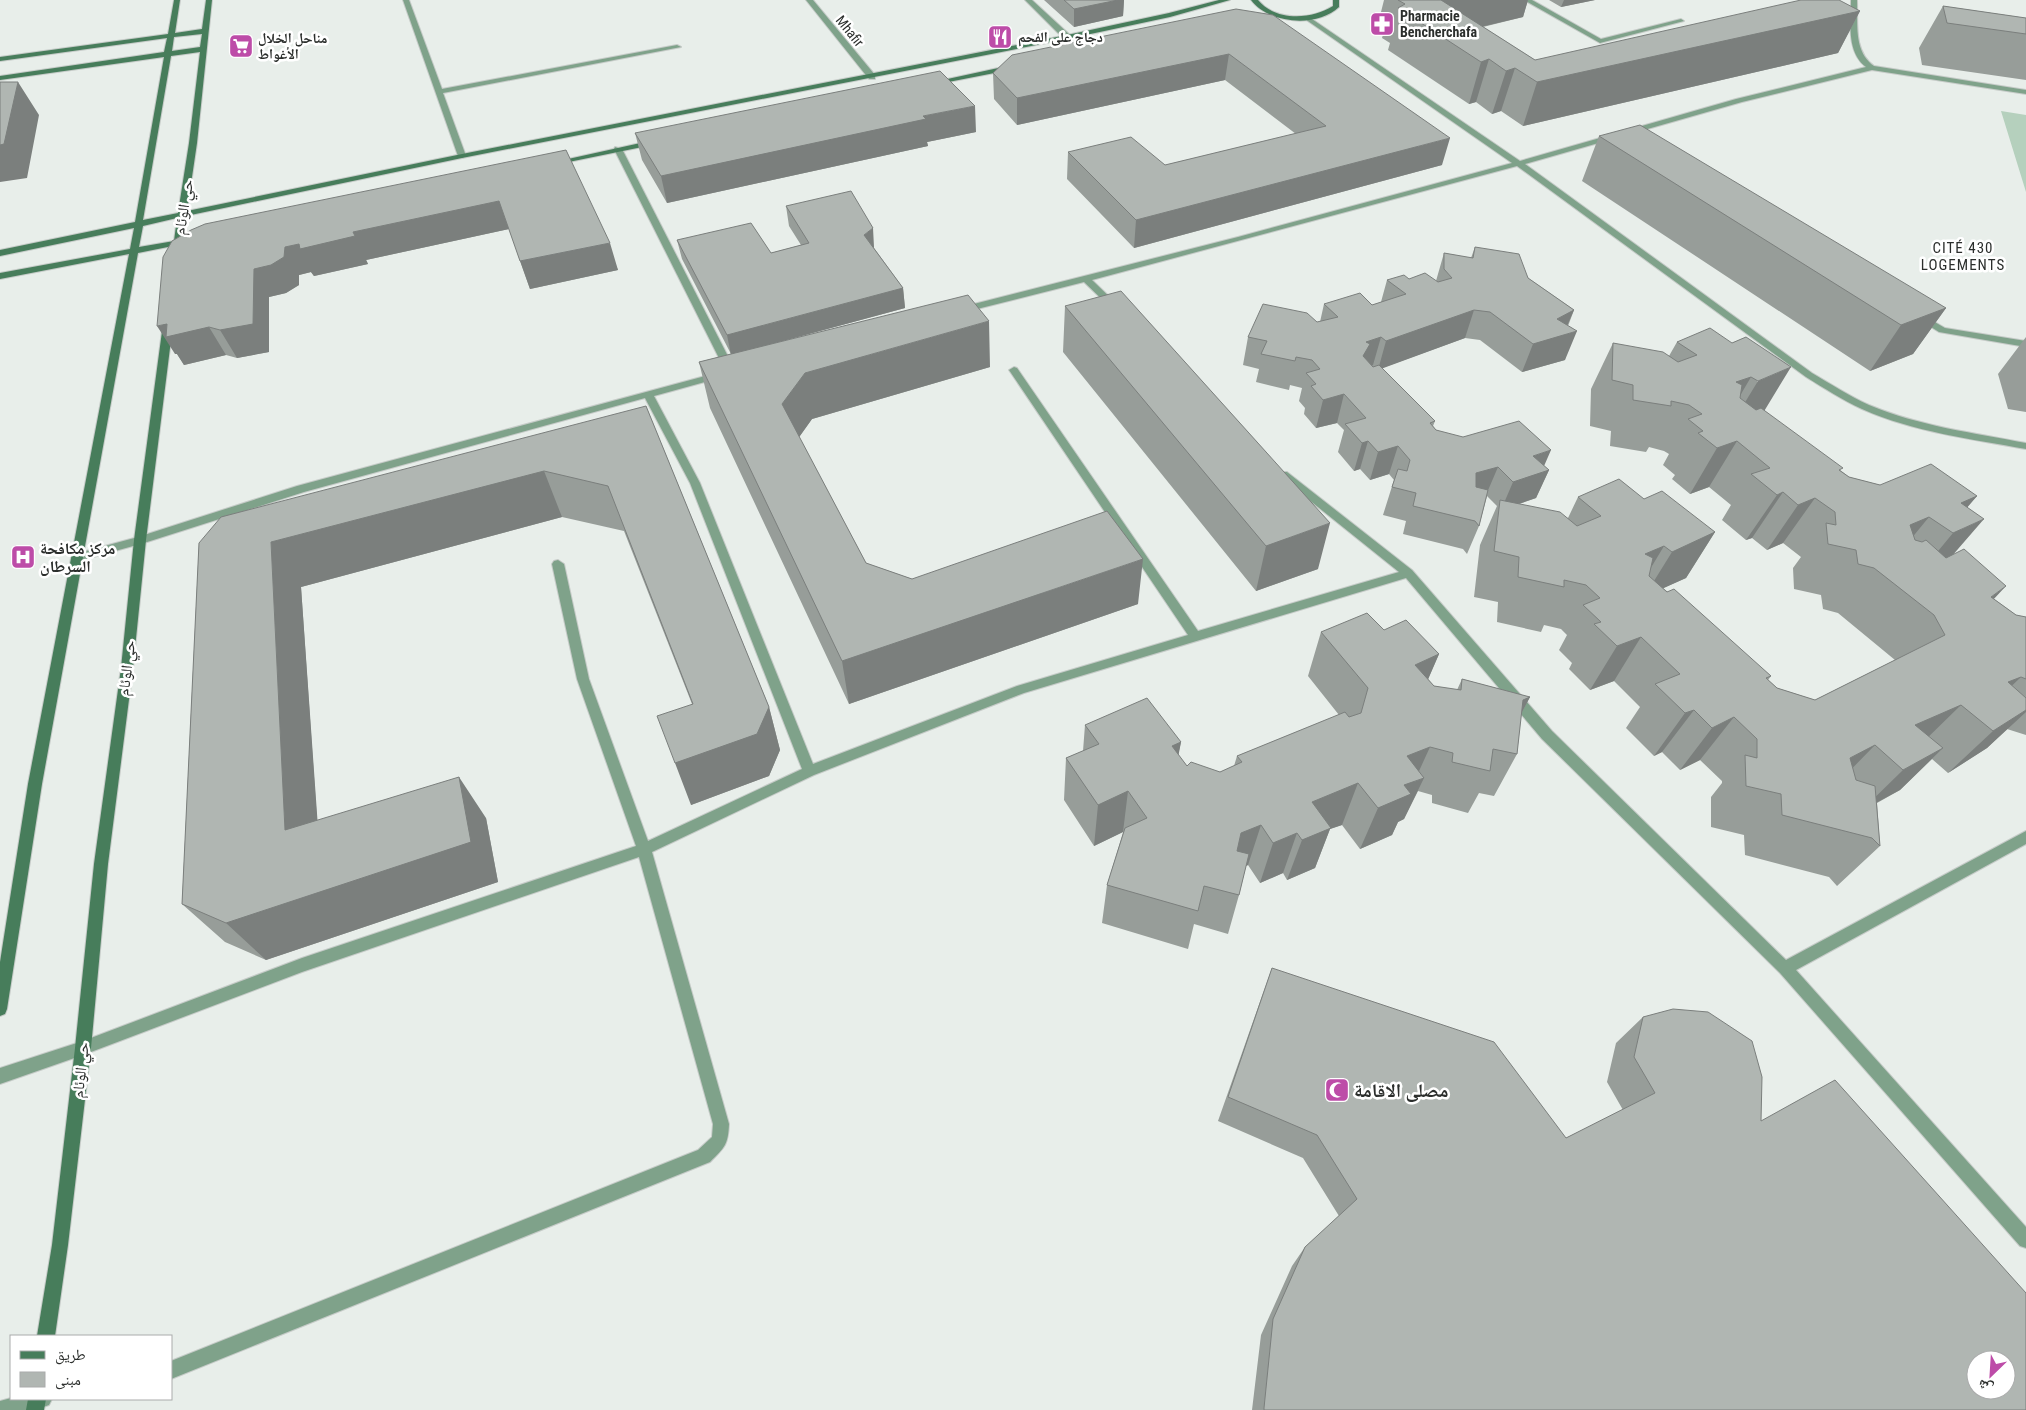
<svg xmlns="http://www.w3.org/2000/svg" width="2026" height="1410" font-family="'Roboto Condensed','Noto Naskh Arabic',sans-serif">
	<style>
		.green { fill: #b5d0bd }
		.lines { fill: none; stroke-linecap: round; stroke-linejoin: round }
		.lane-casing { stroke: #c6cbc8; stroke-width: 2 }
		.street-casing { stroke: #c6cbc8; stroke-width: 2 }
		.secondary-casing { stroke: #c6cbc8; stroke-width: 2 }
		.lane { fill: #7fa28a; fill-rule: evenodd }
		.street { fill: #7fa28a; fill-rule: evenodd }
		.secondary { fill: #477d5b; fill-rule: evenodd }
		.wall { fill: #979d99 }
		.shaded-wall { fill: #7b7f7d }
		.building { fill: #b0b6b2; stroke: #7b7f7d; fill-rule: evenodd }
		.labels { text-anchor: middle; stroke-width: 5; stroke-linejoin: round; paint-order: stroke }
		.far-poi-label { font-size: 14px; font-weight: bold; fill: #2b2e2c; stroke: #fff; text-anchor: start }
		.far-street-label { font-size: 14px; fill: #2b2e2c; stroke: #fff }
		.far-neighbourhood-label { font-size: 15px; letter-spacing: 1px; fill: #2b2e2c; stroke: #fff }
		.street-label { font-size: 16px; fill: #2b2e2c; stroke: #fff }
		.poi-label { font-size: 16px; font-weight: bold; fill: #2b2e2c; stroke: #fff; text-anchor: start }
		.near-poi-label { font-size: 19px; font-weight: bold; fill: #2b2e2c; stroke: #fff; text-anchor: start }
	</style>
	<rect width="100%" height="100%" fill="#e8eeea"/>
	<path class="green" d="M2001,111l25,4v78v-1z"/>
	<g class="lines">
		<defs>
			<path id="lane" d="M615,147l7,2 114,223 -2,2h-6l-2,-2 -112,-223z"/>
			<path id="street" d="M403,0h6l33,89 235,-44 4,2 -238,46 23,63 -4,2 -4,-2z
				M806,0h7l62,75v4h-6z
				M1025,0h7l38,35v4h-6z
				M1524,0h8l69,39 80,-20 3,2 -84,22z
				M1851,0h6c1,23 -4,51 17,66l152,24v4l-154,-24 -130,32 -217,62 287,209c19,11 37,23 57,32 50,21 105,28 157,38v6c-55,-10 -112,-17 -164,-40 -20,-9 -38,-21 -56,-32l-289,-211 -425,114 26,25v4h-6l-28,-27 -123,31 -5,-3 2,-2 280,-71 274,-74 -207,-144v-2h4l211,144 216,-62 130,-32c-20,-15 -15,-45 -15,-67z
				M1921,314l24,14 81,13v6l-87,-15 -21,-13v-4z
				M1014,367l3,1 181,263 201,-59 -121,-97 1,-3h8l125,98 140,161 234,229 240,-129v13l-230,126 230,257v21l-6,-2 -240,-273 -238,-234 -136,-161 -382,115 -210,82 -162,77 77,272c-1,21 -4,23 -19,38l-539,217v-18l527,-211 14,-13 1,-13 -74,-267 -337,115 -219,83 -83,29v-16l83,-27 219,-83 334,-112 -59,-167 -25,-115 2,-3 4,-1 6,4 25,115 59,162 154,-72 -112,-286 -45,-85 -341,94 -160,51 -65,18 -4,-1 -2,-3 2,-3 63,-17 159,-51 423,-114 3,1v4l-69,19 46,87 113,281 204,-78 171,-51 -179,-265z
				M11,1398v1h41l-3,6 -14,5h-35v-9z"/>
			<path id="secondary" d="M174,0h6l-5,33 27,-4 4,-29h6l-15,143 -10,68 275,-57 605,-119 102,-22 50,-13h11l-60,17 -103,22 -605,119 -276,58 -3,23 6,2 -7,3 -3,12 -3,1 -4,-3 1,-8 -35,7 -96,531 -35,225 -2,5 -5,2v-54l28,-178 101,-530 -129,25v-6l130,-24 4,-21 -134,28v-6l135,-28 29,-165 -164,23v-4l164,-24 3,-14 -167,23v-4l168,-23zM202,34l-2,13 -28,4 2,-14zM200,52l-11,91 -11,70 -35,7 28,-164zM177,218l-3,23 -35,6 4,-21z
				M1251,0h7c17,21 53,20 75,6v-6h6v7c-22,21 -70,17 -88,-7z
				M1012,65h3v4l-82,16 -4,-2z
				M654,140l4,2 -1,2 -103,21 -4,-2z
				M168,321l5,3 -27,216 -13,128 -25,196 -17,184 -23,197 -13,91h-18l15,-91 23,-197 19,-184 27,-196 13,-128 29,-216z
				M28,1399h18l-2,11h-18z"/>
		</defs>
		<use href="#lane" class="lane-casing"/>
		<use href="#street" class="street-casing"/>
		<use href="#secondary" class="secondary-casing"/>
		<use href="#lane" class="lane"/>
		<use href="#street" class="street"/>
		<use href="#secondary" class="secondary"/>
	</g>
	<path class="wall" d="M1044,0h80l-1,16 -49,11z
		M1384,0h144l-5,17 -40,10 52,33 325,-49 -22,42 -315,73 -22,-15 -9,3 -16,-12 -7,2 -81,-54 2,-7 -8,-5 2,-7 -7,-3z
		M1549,0h46l-34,7z
		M1943,6l83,12v62l-104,-15 -3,-17z
		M1236,9l206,156 -308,83 -67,-69 1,-27 97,13 131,-31 -71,-54 -208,45 -23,-26 -1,-26z
		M976,132l-49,10 1,4 -261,57 -25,-43 -7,-27z
		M1599,136l347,172 -33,46 -43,17 -288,-190z
		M566,150l52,120 -88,19 -21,-60 -143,31 2,4 -54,12 -3,-4 -12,3v10l-13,8 -17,4v55l-32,6 -11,-3 -42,10 -7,-11h-2l-3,-113z
		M786,206l88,41v1l29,40 2,20 -141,38 226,21 -178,52 -13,18 67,126 46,16 226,25 -289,100 -139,-296 -11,-46 32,-8 -49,-95 -5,-19 94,13 30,-8 -12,-19z
		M1475,247l53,31 46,32 -6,16 -3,34 -43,12 -42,-32 -15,-2 -83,30 53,53 -2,5 3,4 108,36 5,4 -13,28 -17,6 49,14 10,-21 66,2 71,33 -29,46 -23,10 108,88 -3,4 9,8 38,12 80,-40 -57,-47 -15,-4 -2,-14 -27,-6 -1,-21 8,-11 -18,-14 -16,7 -15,-12 -6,2 -24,-20 9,-15 -22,-18 -19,7 -18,-15 3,-4 -12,-10 6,-11 -5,-3 -15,-4 -3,5 -36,-6 1,-15 -21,-5 1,-37 22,-46 56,13 8,-14 55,1 14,-6 19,74 84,66 31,8 97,11 -10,11 -14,47 41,45 22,16 10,2v118l-19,-6 -20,19 -39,25 -16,-14 -32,31 -23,13 3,43 -43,40 -8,-9 -84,-22 -1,-20 -33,-8v-30l11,-14v-2l-22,-21 -20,10 -18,-18 -8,4 -28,-28 14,-21 -26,-26 -24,9 -21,-21 3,-6 -13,-13 8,-15 -6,-6 -17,-4 -3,7 -44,-10 1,-20 -24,-5 6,-52 17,-39 -10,-10 -8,30 -12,28 -4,-5 -60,-15 3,-13 -23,-6 11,-35 -5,-6 -19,6 -10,-11 -6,2 -16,-19 6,-22 -7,-7 -21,5 -12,-14 1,-6 -6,-7 3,-13 -12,-3 -1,5 -33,-8 3,-13 -16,-4 5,-28 72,-15 4,-18 48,1 9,-3 6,-22 22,-1 27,2 8,-28 27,5z
		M1065,306l253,263 -62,22 -193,-239z
		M2026,337v75l-18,-3 -10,-35z
		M646,406l123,301 11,43 -11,26 -78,29 1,-101 -68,-173 -62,-14 -261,70 16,233 169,-2 12,64 -232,78 -41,-18 -43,-38 17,-361z
		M1384,630l55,24 -11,25 6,7 23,4 5,-11 68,18 -9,17 -4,40 -23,42 -15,-3 -11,20 -36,-10v-8l-14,-4 -14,28 -6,3 -6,13 -32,14 -18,-24 -12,4 -15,39 -28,12 -4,-7 -23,10 -12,-18 -2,1 -7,29 -11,39 -34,-10 -6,25 -86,-26 5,-38 16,-52v-1l-29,14 -30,-46 2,-42 17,-7 2,-26 96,17 -3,13 9,11 33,6 14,-6 3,-10 102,-41 -31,-39 13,-44z
		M1272,968l294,170 57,-28 -16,-28 9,-39 27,-26 118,104 265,289h-774l9,-75 31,-69 13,-19 34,-31 -36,-58 -85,-37 44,-125z"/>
	<path class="shaded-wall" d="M1118,0h6l-1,16 -49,11v-18z
		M1437,0h91l-5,17 -81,19z
		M1564,0h31l-34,7z
		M1860,11l-22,42 -315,73 14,-44z
		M1229,54l-4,26 -208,45v-27z
		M1489,59l-13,43 -7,2 12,-42z
		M1515,68l-14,43 -9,3 14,-43z
		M18,82l21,33 -12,63 -27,4v-37z
		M975,106l1,26 -49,10 1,4 -261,57 -6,-27 262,-60z
		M1450,138l-8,27 -308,83 2,-28z
		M499,201l10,28 -143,31 -13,-28z
		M873,228l1,19 -8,7 -2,-19z
		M355,236l13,28 -54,12 -3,-4 -12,3v10l-13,8 -17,4v55l-32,6 -17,-28 34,-61 31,-22 14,-3z
		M610,243l8,27 -88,19 -10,-28z
		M903,288l2,20 -174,47 -4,-20z
		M1946,308l-33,46 -43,17 31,-46z
		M1474,310l-9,28 -87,32 8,-29z
		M1574,310l-11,25 14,-4 -12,29 -43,12 11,-28 24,-25z
		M989,321l1,46 -178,52 -22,31 -8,-46 23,-31z
		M167,324l42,3 17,28 -42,10 -7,-11h-2l-18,-28z
		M1381,337l-8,28 -10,4 -8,15 11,-42z
		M1791,367l-28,46 -33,14 28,-46z
		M1751,377l-27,46 12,-41z
		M1344,394l-7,29 -21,5 7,-28z
		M1368,441l-8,28 -6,2 8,-28z
		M1737,441l-28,46 -19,7 27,-46z
		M1398,446l-9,28 -19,6 8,-28z
		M1551,450l-10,23 8,-3 -13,28 -35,12 12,-28 20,-26z
		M1498,467l-12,28 -21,6 11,-28z
		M544,471l18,46 -261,70 20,283 -36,-40 -14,-288z
		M1783,492l-31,46 -6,2 31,-45z
		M1977,496l-29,34 13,-27z
		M1815,498l-32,45 -16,7 31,-45z
		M1929,517l-37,45 18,-37z
		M1984,519l-39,45 -30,15 38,-46z
		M1330,523l-12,46 -62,22 10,-45z
		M1715,532l-29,46 -42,19 28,-45z
		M1664,546l-27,45 8,-37z
		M1143,559l-5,45 -289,100 -7,-43z
		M2006,586l-42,45 27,-34z
		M1641,637l-27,44 -24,9 27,-44z
		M1439,654l-19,44 -5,-33z
		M2021,677l-43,41 30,-36z
		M1530,697l-23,43 16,-40z
		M1961,705l-43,42 -3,-22z
		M769,707l11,43 -11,26 -78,29 -16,-42z
		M1694,710l-32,42 -8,4 31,-43z
		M2026,710v2l-39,36 -39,25 45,-42z
		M1734,717l-34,43 -20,10 32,-42z
		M1181,742l-8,42 -1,-38z
		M1875,745l-41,42 16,-29z
		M1430,747l-16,35 10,-4 -20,41 -6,3 -6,13 -32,14 18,-41 29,-52z
		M1943,748l-43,42 -39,21 42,-41z
		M459,777l27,41 12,64 -232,78 -40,-37z
		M1358,783l-16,42 -12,4 -15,39 -28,12 15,-40 10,-38z
		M1128,791l-5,41 -29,14 4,-41z
		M1261,825l-13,40 -18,8 11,-40z
		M1297,833l-14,40 -23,10 13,-40z"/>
	<path class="building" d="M1064,0h54l-44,9z
		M1398,0h43l94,60 266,-60h38l21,11 -323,71 -22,-14 -9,3 -17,-12 -8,3 -83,-54 7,-4z
		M1943,6l83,12v16l-79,-11z
		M1236,9l37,6 177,123 -314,82 -68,-68 63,-15 34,28 161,-39 -97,-72 -212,44 -24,-25 19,-18z
		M940,71l35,35 -52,10 3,3 -265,57 -26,-43z
		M0,82h18l-14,62 -4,1z
		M1640,125l306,183 -45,17 -302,-189z
		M566,150l44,93 -90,18 -21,-60 -146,31 2,4 -55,13 -1,-5 -14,3 -1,10 -13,8 -17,4 -1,55 -33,6 -11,-3 -43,10 1,-13 -10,2 6,-69 9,-16 19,-11 14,-6z
		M851,191l22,37 -9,7 39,53 -176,47 -50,-95 74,-17 20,30 38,-10 -23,-37z
		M1475,247l44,7 9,24 46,32 -17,9 20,12 -44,13 -43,-32 -16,-2 -88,31 -5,-4 -15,5 4,2 -7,12 10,11 6,-2 56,56 -5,2 6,7 27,7 56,-16 32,29 -18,6 16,14 -36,12 -15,-15 -22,6v14l12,3 -9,36 -4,-5 -62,-15 3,-13 -24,-6 6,-18 9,2 3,-11 -12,-14 -20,6 -10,-11 -6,2 -17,-19 21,-6 -22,-24 -21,6 -12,-14 5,-2 -10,-11 14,-4 -8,-9 -16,-3 -1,4 -34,-7 6,-13 -19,-4 15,-33 44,9 10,9 21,-5 -14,-13 36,-11 12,12 34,-11 -19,-14 17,-5 5,4 16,-6 13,9 14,-4 -8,-9v-16l29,5z
		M1121,291l209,232 -64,23 -201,-240z
		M968,295l21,26 -184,52 -23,31 84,159 46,16 195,-68 36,48 -301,102 -143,-299z
		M1710,328l22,15 14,-6 45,30 -33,14 -7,-4 -15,5 6,3 -2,13 16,12 5,-2 82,60 -4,2 10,7 31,8 51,-21 46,32 -16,7 23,16 -31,14 -24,-16 -19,8 5,15 7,2 4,-2 20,18 18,-9 42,37 -15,11 25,18 10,2v62l-5,-2 -13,5 18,16v12l-33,21 -32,-26 -46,20 28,23 -40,22 -28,-25 -25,13 6,22 19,6 5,60 -8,-8 -90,-23 -1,-21 -35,-8 -1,-31 12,3v-19l-23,-22 -22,11 -18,-18 -9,3 -30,-29 25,-10 -39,-37 -24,9 -23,-22 7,-2 -18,-17 17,-7 -14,-13 -22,-5v7l-46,-10 1,-20 -25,-6 6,-51 60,12 17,14 24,-10 -23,-19 41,-18 25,20 18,-8 53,41 -43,20 -8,-6 -19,8 8,4 -4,18 18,16 7,-3 97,87 -5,2 11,10 38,12 130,-65 -11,-20 -60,-47 -16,-4 -2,-14 -28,-6 -2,-21 10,2 -1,-13 -20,-14 -17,7 -15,-13 -6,3 -26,-21 19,-6 -33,-27 -20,7 -19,-15 5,-2 -15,-12 14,-5 -13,-9 -18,-4v5l-38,-6v-15l-21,-5 1,-37 50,9 15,10 19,-7 -20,-13z
		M646,406l123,301 -12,27 -82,29 -18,-47 36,-12 -85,-218 -64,-15 -273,71 14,288 174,-53 12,65 -245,81 -44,-19 17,-361 22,-26z
		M1367,613l17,17 22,-10 33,34 -24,11 19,21 27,4 1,-11 68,18 -7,3 -6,54 -24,-5 -3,22 -38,-9 1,-9 -23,-6 -23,9 17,22 -20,7 7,9 -33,14 -20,-25 -46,19 19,26 -29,12 -5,-7 -24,10 -12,-18 -20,8 -4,18 12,3 -10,41 -35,-9 -6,25 -91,-26 18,-57 22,-10 -19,-27 -30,14 -32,-47 33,-14 -14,-19 62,-27 34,44 -9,4 15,20 4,-4 29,10 22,-10 -5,-6 108,-44 4,5 12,-4 7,-25 -47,-56z
		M1272,968l222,74 72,96 89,-45 -21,-36 9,-40 30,-8 35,3 44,29 10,36 -1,44 74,-41 191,213v117h-762v-2l9,-89 32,-72 52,-48 -40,-64 -89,-38zM1976,1360h30v30h-30z"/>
	<defs>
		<symbol id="pharmacy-square" viewBox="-11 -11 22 22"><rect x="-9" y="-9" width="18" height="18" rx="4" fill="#bd4ca8" stroke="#fff"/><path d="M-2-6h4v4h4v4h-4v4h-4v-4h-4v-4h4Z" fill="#fff"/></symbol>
		<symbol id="restaurant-square" viewBox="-11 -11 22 22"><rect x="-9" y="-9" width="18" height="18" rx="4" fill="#bd4ca8" stroke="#fff"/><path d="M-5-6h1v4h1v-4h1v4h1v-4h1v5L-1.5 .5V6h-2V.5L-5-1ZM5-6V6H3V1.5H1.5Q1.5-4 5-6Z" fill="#fff"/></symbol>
		<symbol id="supermarket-square" viewBox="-11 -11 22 22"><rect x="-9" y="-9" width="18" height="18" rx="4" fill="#bd4ca8" stroke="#fff"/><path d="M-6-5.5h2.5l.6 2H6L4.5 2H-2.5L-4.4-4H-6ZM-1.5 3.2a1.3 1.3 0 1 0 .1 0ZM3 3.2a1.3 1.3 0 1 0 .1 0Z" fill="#fff"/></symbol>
		<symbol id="hospital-square" viewBox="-11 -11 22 22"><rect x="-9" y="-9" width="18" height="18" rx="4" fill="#bd4ca8" stroke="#fff"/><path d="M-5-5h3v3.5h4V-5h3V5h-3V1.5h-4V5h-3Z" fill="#fff"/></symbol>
		<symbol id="mosque-square" viewBox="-11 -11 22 22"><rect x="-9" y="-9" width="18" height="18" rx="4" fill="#bd4ca8" stroke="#fff"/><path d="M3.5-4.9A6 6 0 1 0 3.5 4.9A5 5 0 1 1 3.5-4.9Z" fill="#fff"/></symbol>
	</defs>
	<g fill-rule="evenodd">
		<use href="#pharmacy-square" x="1368" y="10" width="28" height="28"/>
		<use href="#restaurant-square" x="986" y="23" width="28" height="28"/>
		<use href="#supermarket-square" x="227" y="32" width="28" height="28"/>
		<use href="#hospital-square" x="9" y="543" width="28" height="28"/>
		<use href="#mosque-square" x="1323" y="1076" width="28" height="28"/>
	</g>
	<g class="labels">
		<g class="far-poi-label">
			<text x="1400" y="21">Pharmacie<tspan x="1400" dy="16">Bencherchafa</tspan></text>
			<text x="1018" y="42">دجاج على الفحم</text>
			<text x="258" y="43">مناحل الخلال<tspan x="258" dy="16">الأغواط</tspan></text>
		</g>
		<g class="far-street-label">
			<text transform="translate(850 31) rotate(51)" y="5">Mhafir</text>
		</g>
		<g class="far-neighbourhood-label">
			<text x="1963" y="253">CITÉ 430<tspan x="1963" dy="17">LOGEMENTS</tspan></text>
		</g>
		<g class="street-label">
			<text transform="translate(183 207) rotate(-81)" y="6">حي الوئام</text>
			<text transform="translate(126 668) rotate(-83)" y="6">حي الوئام</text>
			<text transform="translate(80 1070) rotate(-84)" y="6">حي الوئام</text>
		</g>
		<g class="poi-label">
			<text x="40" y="554">مركز مكافحة<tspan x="40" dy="18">السرطان</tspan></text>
		</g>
		<g class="near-poi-label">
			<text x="1354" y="1097">مصلى الاقامة</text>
		</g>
	</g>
	<rect x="10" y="1335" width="162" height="65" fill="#ffffff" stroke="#aaabab"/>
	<rect x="20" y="1351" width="25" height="8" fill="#477d5b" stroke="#aaabab"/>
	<text x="55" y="1360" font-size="15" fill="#2b2e2c">طريق</text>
	<rect x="20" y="1372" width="25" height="15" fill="#b0b6b2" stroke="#aaabab"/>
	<text x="55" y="1385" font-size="15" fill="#2b2e2c">مبنى</text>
	<g transform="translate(1991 1375) rotate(205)"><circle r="24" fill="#ffffff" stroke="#aaabab"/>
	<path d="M0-4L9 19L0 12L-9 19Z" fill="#bd4ca8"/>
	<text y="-8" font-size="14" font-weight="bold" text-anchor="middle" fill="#2b2e2c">ش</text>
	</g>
</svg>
